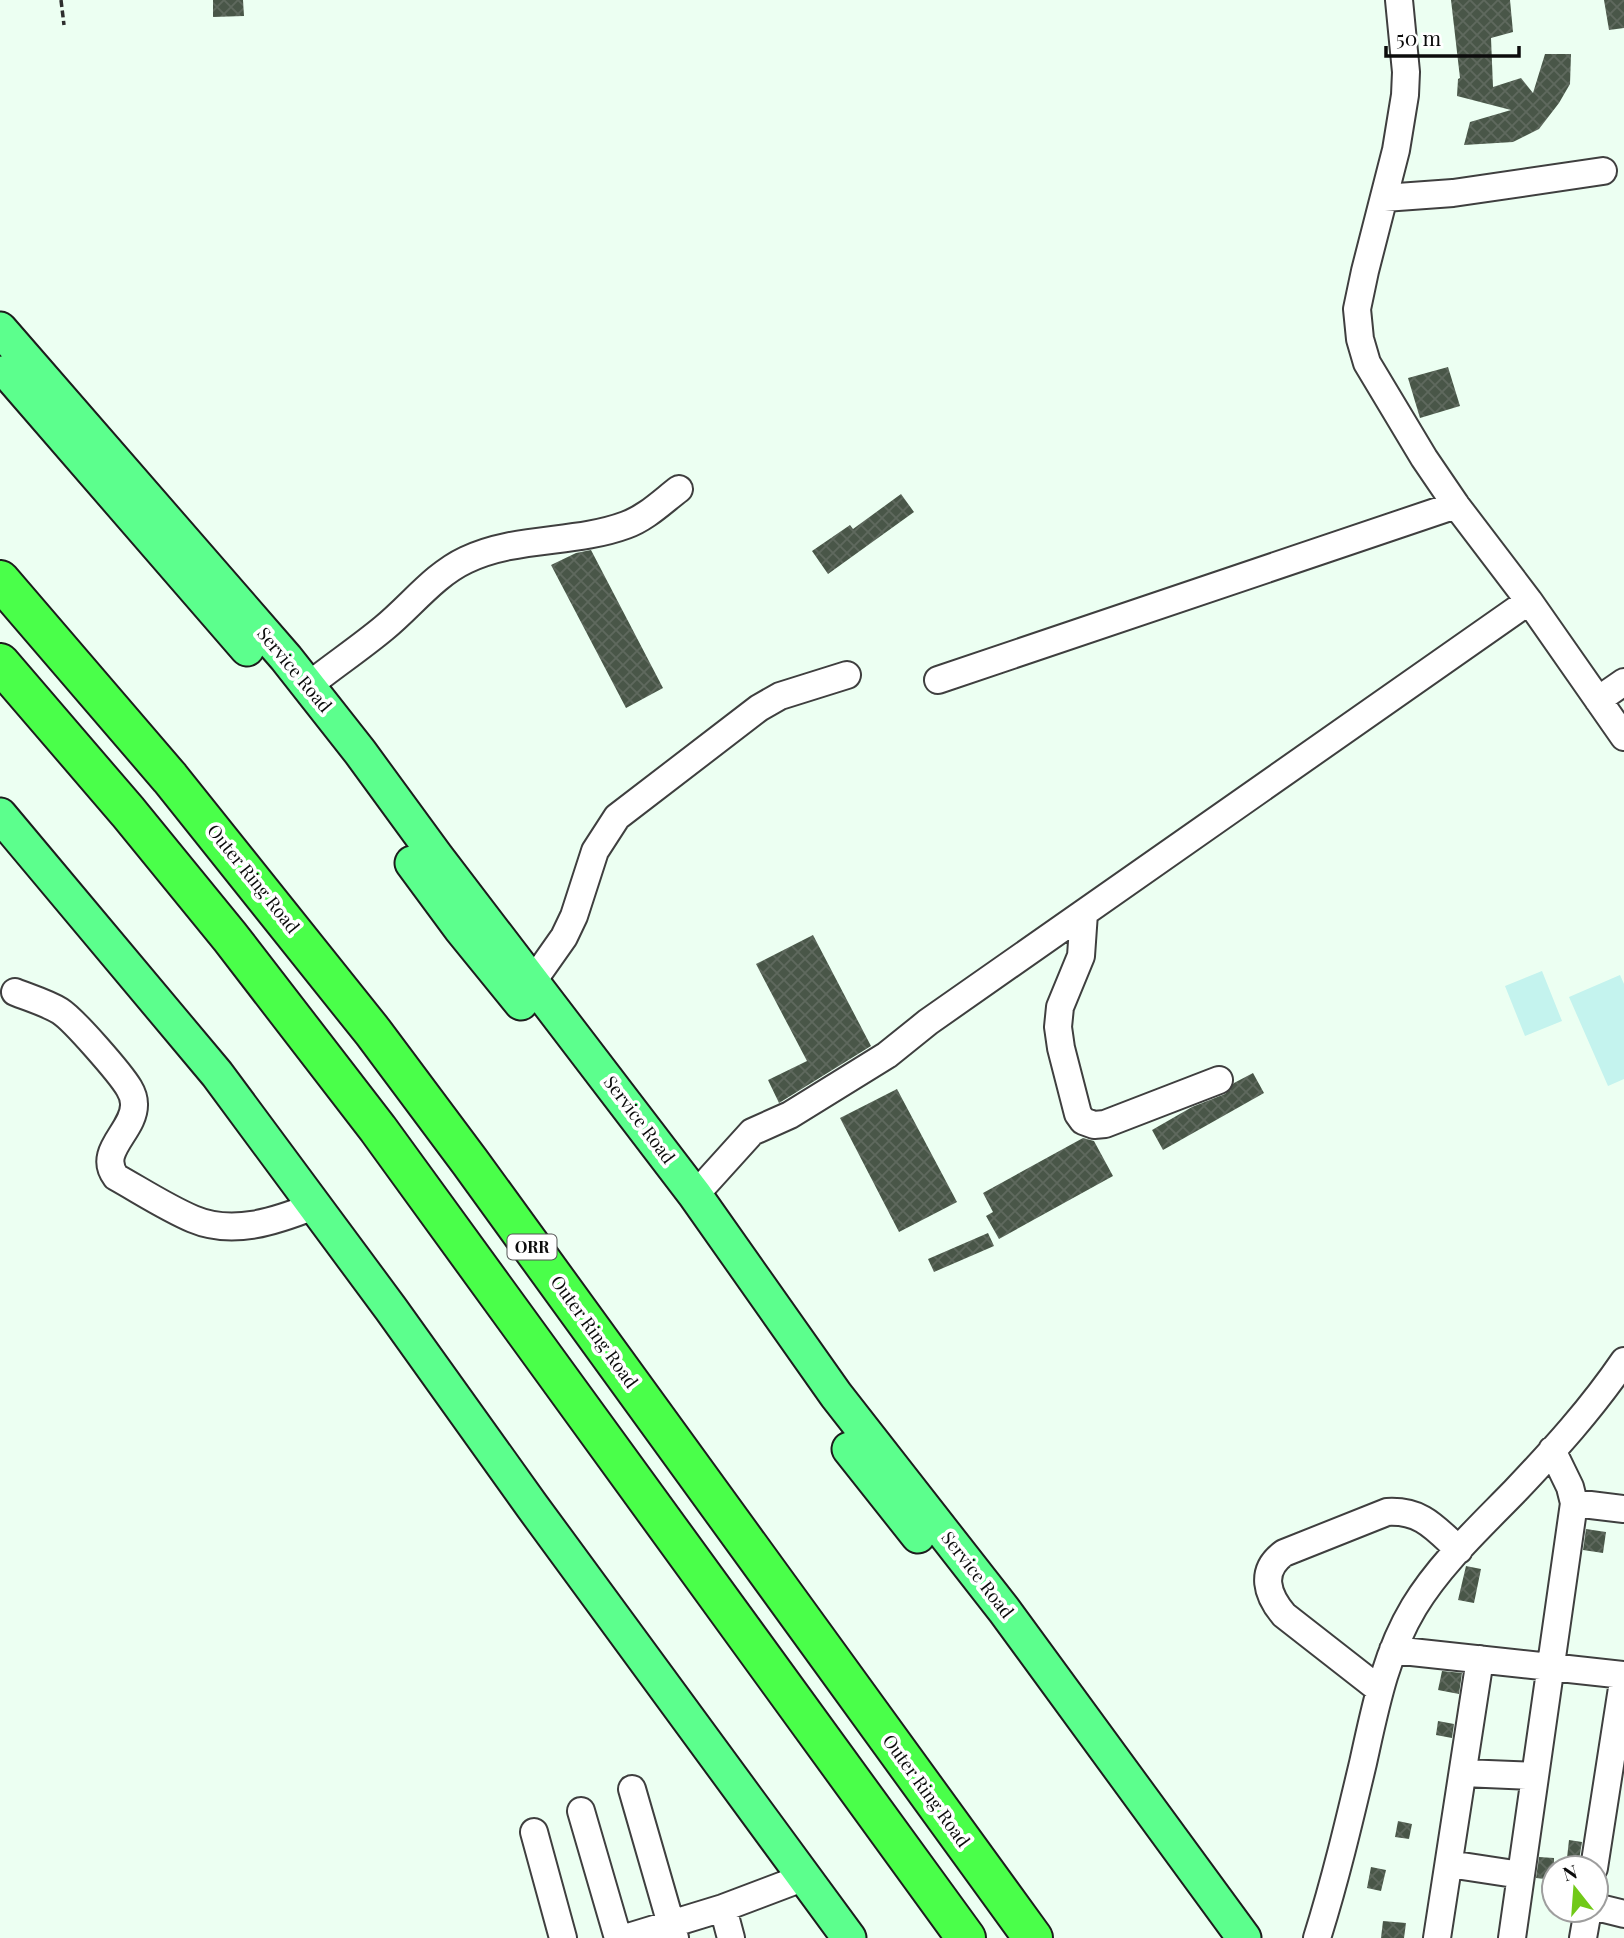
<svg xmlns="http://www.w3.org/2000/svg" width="1624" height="1938" font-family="'Playfair Display',serif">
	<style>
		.pitch { fill: #c4f3ee }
		.building { fill: url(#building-cross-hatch) }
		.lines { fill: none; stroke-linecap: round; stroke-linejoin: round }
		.minor-casing { stroke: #3f3f3f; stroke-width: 30 }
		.major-casing { stroke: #1d1d1d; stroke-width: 37 }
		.highway-casing { stroke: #1d1d1d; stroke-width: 42 }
		.path { stroke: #2e2e2e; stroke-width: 3.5; stroke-dasharray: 7 3.5; stroke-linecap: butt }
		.minor { stroke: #fff; stroke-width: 26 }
		.major { stroke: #5cff8d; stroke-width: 33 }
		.highway { stroke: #4aff4a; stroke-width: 38 }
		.labels { text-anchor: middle; stroke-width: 7; stroke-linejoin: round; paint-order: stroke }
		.shield { fill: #fff; stroke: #555; stroke-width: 2 }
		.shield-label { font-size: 16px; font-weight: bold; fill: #0c0c0c }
		.street-label { font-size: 18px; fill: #0c0c0c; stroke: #fff }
	</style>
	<defs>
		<pattern id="building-cross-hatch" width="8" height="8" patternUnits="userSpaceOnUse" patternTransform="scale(1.75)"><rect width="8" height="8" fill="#495648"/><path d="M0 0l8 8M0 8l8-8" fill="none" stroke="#5f695e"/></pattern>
	</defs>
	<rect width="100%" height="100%" fill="#ecfff2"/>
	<path class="pitch" d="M1542,971l20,50 -37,15 -20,-50z
		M1620,975l4,9v95l-16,7 -39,-89z"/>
	<path class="building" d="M213,0h30l1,16 -31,1z
		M1451,0h59l3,32 -22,6 2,49 28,-9 12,15 12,-39h26l-1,30 -11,19 -20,26 -26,13 -49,3 6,-23 41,-12 -54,-14 1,-17 2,-1z
		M1604,0h20v28l-15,2z
		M1448,367l12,39 -40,12 -12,-40z
		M901,494l13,18 -86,62 -16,-23 38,-26 3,4z
		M591,550l72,138 -37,20 -75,-143 25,-12z
		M813,935l58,111 -92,57 -11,-23 39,-19 -51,-97z
		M1253,1073l11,20 -101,57 -11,-20 40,-23 33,-13 9,-11z
		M897,1089l60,113 -58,30 -59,-114z
		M1083,1138l11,3 19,35 -114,63 -13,-23 7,-4 -10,-19z
		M988,1233l6,13 -60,26 -6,-13z
		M1586,1529l20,3 -3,21 -20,-3z
		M1466,1566l15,3 -7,34 -16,-3z
		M1442,1671l20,2 -3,21 -21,-4z
		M1438,1721l16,3 -2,14 -16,-3z
		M1398,1821l14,3 -3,15 -14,-2z
		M1569,1840l13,2 -3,18 -12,-2z
		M1539,1857l15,1v22l-18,-2z
		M1371,1867l15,3 -5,21 -14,-3z
		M1383,1921l23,2 -2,15h-23z"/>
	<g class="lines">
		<defs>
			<path id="minor" d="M1399,0l7,72 -1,23 -9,55 -31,121 -8,38 3,30 7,24 57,95 32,47 73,96 95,136
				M1384,198l69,-5 150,-22
				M938,680l518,-175
				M308,686c25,-20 52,-38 76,-58 27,-22 50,-53 82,-68 50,-24 109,-16 160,-35 20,-7 37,-24 53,-36
				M1598,700l26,-18
				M1084,913l-3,43 -21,51 -2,20 3,21 17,66 5,7 11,4 11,-1 114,-44
				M533,981l31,-44 10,-21 21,-65 22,-34 142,-109 21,-12 67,-21
				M15,992c15,6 32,11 45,19 14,9 60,62 69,77 3,5 5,10 5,16 1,27 -38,47 -18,73 25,14 51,31 77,42 40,17 83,2 121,-13
				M695,1195l57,-63 38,-17 97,-60 41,-33 601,-421
				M1574,1503l50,6
				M1393,1650l231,25
				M1380,1690l-96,-75c-17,-20 -25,-44 0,-62l103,-41c35,-2 48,16 72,38
				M1463,1773l72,3
				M632,1789l43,149
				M581,1811l37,127
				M534,1832l29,106
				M1449,1864l72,11
				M1594,1868l30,-193
				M1596,1907l28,7
				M723,1908l8,30
				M625,1938l98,-30 82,-31
				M1317,1938c18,-57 32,-116 46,-175 12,-54 22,-108 51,-156 26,-43 66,-80 101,-116 39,-41 77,-83 109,-130
				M1437,1938l43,-279
				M1512,1938l62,-435 -4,-16 -18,-37
				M1583,1938l5,-28"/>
			<path id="major" d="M0,329l286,329 74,94 76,104 259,339 141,200 168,215 240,328
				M7,372l240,277
				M0,815l217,259 174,235 141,197 317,432
				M412,863l48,65 61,75
				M849,1449l69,87"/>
			<path id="highway" d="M0,580l170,198 203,254 97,130 563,776
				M0,663l128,149 102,125 148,192 588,809"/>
		</defs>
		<use href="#minor" class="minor-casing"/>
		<use href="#major" class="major-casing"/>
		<use href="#highway" class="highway-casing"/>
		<path class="path" d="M61,0l3,25"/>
		<use href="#minor" class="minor"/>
		<use href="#major" class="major"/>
		<use href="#highway" class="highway"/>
	</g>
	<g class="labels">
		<rect class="shield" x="507.5" y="1234.5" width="49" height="25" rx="5"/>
		<g class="shield-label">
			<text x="532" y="1253">ORR</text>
		</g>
		<g class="street-label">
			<text transform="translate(294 670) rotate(50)" y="6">Service Road</text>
			<text transform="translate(253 879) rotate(51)" y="6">Outer Ring Road</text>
			<text transform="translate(639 1120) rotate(53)" y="6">Service Road</text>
			<text transform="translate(594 1332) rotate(54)" y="6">Outer Ring Road</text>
			<text transform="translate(977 1575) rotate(52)" y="6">Service Road</text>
			<text transform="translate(926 1791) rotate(54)" y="6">Outer Ring Road</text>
		</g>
	</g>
	<g transform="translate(1575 1889) rotate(343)"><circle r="33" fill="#ffffff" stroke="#9e9e9e" stroke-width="2"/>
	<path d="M0-5L12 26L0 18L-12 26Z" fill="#71c918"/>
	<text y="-10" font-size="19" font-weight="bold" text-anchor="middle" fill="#0c0c0c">N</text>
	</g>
	<path d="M1386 46v10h133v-10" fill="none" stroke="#0c0c0c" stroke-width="3.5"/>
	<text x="1396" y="46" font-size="21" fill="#0c0c0c" stroke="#ffffff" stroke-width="5" paint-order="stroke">50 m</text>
</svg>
